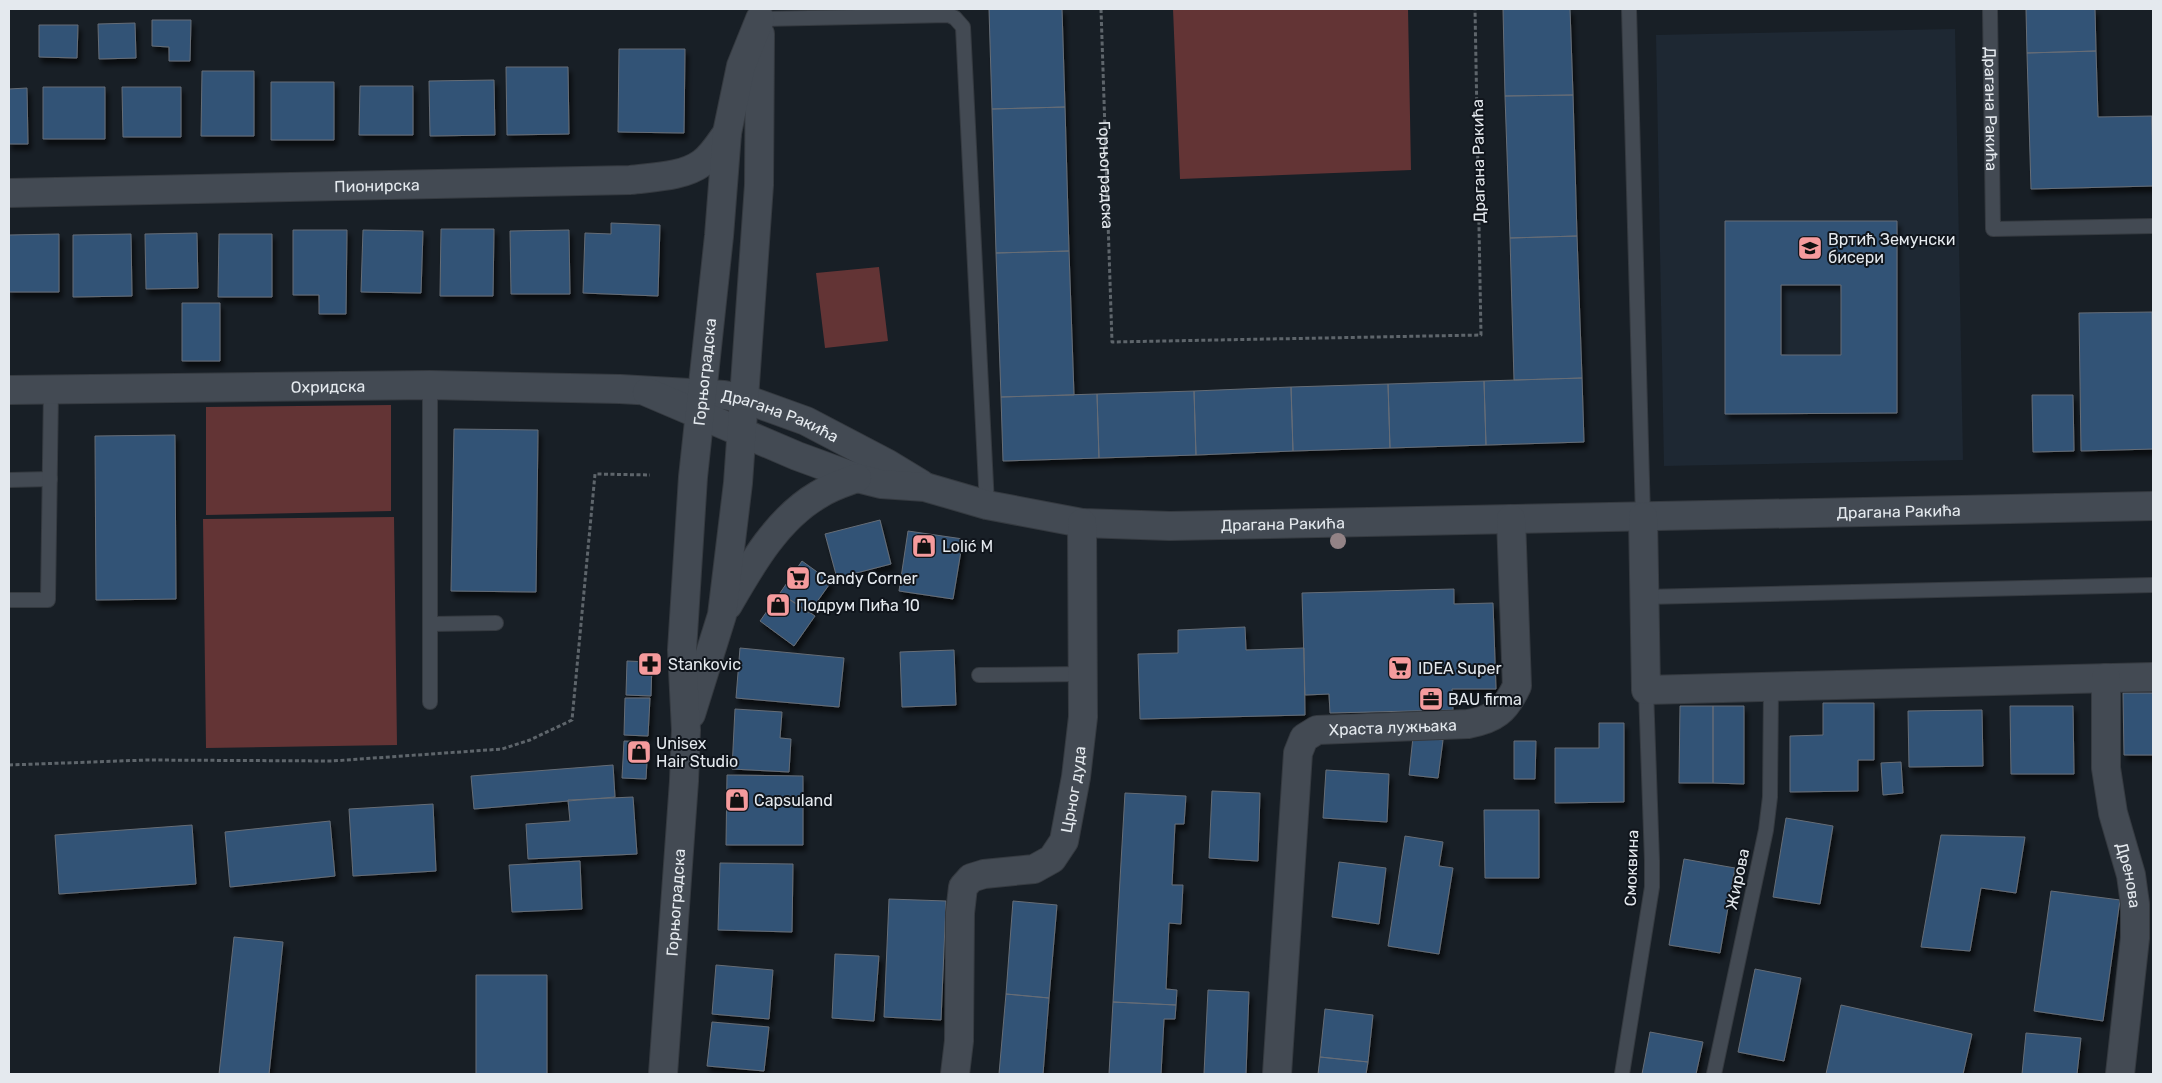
<svg xmlns="http://www.w3.org/2000/svg" width="2162" height="1083" font-family="Rubik,sans-serif">
	<style>
		.built { fill: #1e2833 }
		.green { fill: #633435 }
		.building { fill: #315276; stroke: #666d76; fill-rule: evenodd; filter: url(#shadow) }
		.lines { fill: none; stroke-linecap: round; stroke-linejoin: round }
		.service-casing { stroke: #353a40; stroke-width: 16 }
		.minor-casing { stroke: #353a40; stroke-width: 30 }
		.tertiary-casing { stroke: #353a40; stroke-width: 30 }
		.path { stroke: #5e656b; stroke-width: 3; stroke-dasharray: 4 2.5; stroke-linecap: butt }
		.service { stroke: #434a53; stroke-width: 14 }
		.minor { stroke: #434a53; stroke-width: 28 }
		.tertiary { stroke: #434a53; stroke-width: 28 }
		.tree { fill: #938386 }
		.labels { text-anchor: middle; stroke-width: 4; stroke-linejoin: round; paint-order: stroke }
		.street-label { font-size: 16px; fill: #e4e9ee; stroke: #10151c }
		.poi-label { font-size: 16px; fill: #e4e9ee; stroke: #10151c; text-anchor: start }
	</style>
	<defs>
		<filter id="shadow"><feDropShadow dx="3" dy="5.5" stdDeviation="2.5" flood-color="#0009"/></filter>
	</defs>
	<rect width="100%" height="100%" fill="#181f26"/>
	<path class="built" d="M1955,29l8,431 -299,6 -8,-431z"/>
	<path class="green" d="M1173,9h235l3,161 -231,9z
		M879,267l9,74 -63,7 -9,-75z
		M391,405v106l-185,4v-108z
		M394,517l3,228 -191,3 -3,-229z"/>
	<path class="building" d="M989,9h73l3,98 -73,2z
		M1503,9h67l3,86 -68,1z
		M2026,9h69l1,42 -69,2z
		M152,20h39l-1,41h-21v-14l-17,-1z
		M135,23l1,35 -37,1 -1,-35z
		M39,25h39l-1,33 -38,-1z
		M619,49h66l-1,84 -66,-1z
		M2096,51l2,66 54,-1 1,70 -122,3 -4,-136z
		M506,67h62l1,67 -62,1z
		M202,71h52v65h-53z
		M494,80l1,55 -65,1 -1,-55z
		M271,82h63v58h-63z
		M360,86h53v49h-54z
		M43,87h62v52h-62z
		M122,87h59v50h-58z
		M27,88l1,56h-19v-55z
		M1573,95l4,141 -67,2 -5,-142z
		M1065,107l4,144 -73,2 -4,-144z
		M2152,116h1v59z
		M1725,221h172v192l-172,1zM1781,285h60v70h-60z
		M611,223l49,2 -2,71 -75,-3 2,-60 26,1z
		M441,229h53l-1,67h-53z
		M293,230h54l-1,84h-27v-19h-26z
		M363,230l60,1 -2,62 -60,-1z
		M569,230l1,64h-59l-1,-63z
		M197,233l1,55 -52,1 -1,-55z
		M59,234v58h-50v-57z
		M131,234l1,62 -59,1v-62z
		M219,234h53v63h-54z
		M1577,236l5,142 -68,2 -4,-142z
		M1069,251l5,144 -73,2 -5,-144z
		M182,303h38v58h-38z
		M2152,312l1,137 -72,2 -2,-138z
		M1582,378l2,64 -98,3 -2,-64z
		M1484,381l2,64 -96,3 -2,-64z
		M1388,384l2,64 -97,3 -2,-64z
		M1291,387l2,64 -97,4 -2,-64z
		M1194,391l2,64 -97,3 -2,-64z
		M1097,394l2,64 -96,3 -2,-64z
		M2032,395h41l1,56 -41,1z
		M454,429l84,1 -2,162 -85,-1z
		M175,435l1,164 -80,1 -1,-164z
		M880,520l11,44 -54,14 -12,-44z
		M908,531l55,8 -10,60 -54,-8z
		M802,561l29,21 -22,31 -29,-20z
		M1454,589v15l39,-1 3,86h-44l1,21 -123,3 -1,-19 -24,1 -3,-102z
		M780,593l35,23 -21,30 -34,-25z
		M1245,627l1,23 58,-2 1,67 -165,4 -2,-65 40,-1v-23z
		M740,648l104,10 -5,49 -103,-9z
		M954,650l2,55 -54,2 -2,-55z
		M627,661l25,1 -1,34 -25,-1z
		M2123,693h30v62h-29z
		M625,698h25l-2,38 -24,-1z
		M1823,703h51v57h-16v31l-68,1v-56l33,-1z
		M1680,706h33v77h-34z
		M1713,706h31v78l-31,-1z
		M2010,706h63l1,68h-63z
		M735,709l47,3 -2,26 11,1 -2,33 -57,-3z
		M1982,710l1,56 -74,1 -1,-56z
		M1599,723h25v79l-69,1v-55h44z
		M1413,737l30,3 -5,38 -29,-3z
		M624,741l24,1 -2,37 -24,-1z
		M1514,741h22l-1,38h-21z
		M1901,762l2,31 -20,2 -2,-32z
		M613,765l2,32 -141,12 -3,-33z
		M1326,770l63,4 -2,48 -64,-4z
		M727,775l76,1v69h-77z
		M1212,791l48,2 -2,68 -49,-3z
		M1125,793l61,3 -2,28h-9l-3,61h11l-2,39 -12,-1 -3,66 11,1 -1,15 -63,-3z
		M633,797l4,57 -109,5 -2,-35 44,-3 -2,-21z
		M433,804l3,67 -83,5 -4,-67z
		M1484,810h55v68h-54z
		M1786,818l47,8 -13,78 -47,-7z
		M330,821l5,55 -105,11 -5,-55z
		M192,825l4,59 -137,10 -4,-59z
		M1941,835l84,2 -9,56 -35,-5 -11,63 -49,-4z
		M1405,836l38,6 -4,24 14,2 -14,86 -51,-8z
		M1684,859l51,9 -15,85 -51,-8z
		M580,861l2,48 -70,3 -3,-47z
		M1339,862l47,6 -7,56 -47,-7z
		M720,863l73,1 -1,68 -74,-2z
		M2051,891l69,9 -17,121 -69,-10z
		M889,899l57,2 -5,119 -57,-3z
		M1013,901l44,4 -8,93 -43,-4z
		M234,937l49,5 -14,132h-50z
		M835,954l44,2 -5,65 -42,-3z
		M716,965l57,5 -4,49 -57,-5z
		M1755,969l46,9 -17,83 -46,-9z
		M476,975h71v99h-71z
		M1208,990l41,2 -3,82h-42z
		M1006,994l43,4 -6,76h-44z
		M1113,1002l63,3 -1,14h-11l-3,55h-52z
		M1841,1005l131,29 -9,40h-137z
		M1325,1009l48,6 -5,47 -48,-5z
		M712,1022l57,5 -5,44 -57,-5z
		M1650,1032l53,10 -7,32h-54z
		M2026,1033l55,5 -4,36h-55z
		M1320,1057l48,5 -2,12h-48z"/>
	<g class="lines">
		<defs>
			<g id="service">
				<path d="M1629,9l14,508"/>
				<path id="s2" d="M1990,9l3,220 160,-3"/>
				<path d="M760,19l189,-4 6,3 8,9 24,478"/>
				<path d="M9,480l41,-1"/>
				<path d="M1645,597l508,-12"/>
				<path d="M9,600h39l3,-210"/>
				<path d="M431,624l65,-1"/>
				<path d="M979,675l105,-1"/>
				<path d="M430,702v-317"/>
				<path d="M1622,1074l30,-187v-26l-6,-171"/>
				<path d="M1714,1074l52,-244 4,-33 1,-109"/>
			</g>
			<g id="minor">
				<path id="s3" d="M9,193l621,-13c23,-3 53,-3 72,-17 10,-7 18,-20 25,-30"/>
				<path id="s4" d="M9,390l421,-5 190,4 104,6 21,4 61,22 82,43 33,20"/>
				<path id="s5" d="M647,392l150,64 60,22 24,6 44,3 62,18 95,18 88,3 983,-20"/>
				<path d="M1643,517l3,173 507,-13"/>
				<path id="s6" d="M2106,678v90l7,45 18,62 4,29v34l-15,136"/>
				<path id="s7" d="M955,1074l4,-33 1,-128 3,-26 8,-9 13,-4 50,-5 18,-10 12,-18 12,-64 7,-60 -1,-194"/>
				<path id="s8" d="M1277,1074l21,-321 6,-15 13,-8 151,-6c27,-5 37,-13 49,-38l-6,-167"/>
			</g>
			<g id="tertiary">
				<path d="M728,605c23,-40 49,-86 90,-110 12,-8 25,-12 39,-17"/>
				<path d="M691,714l31,-99 16,-132 21,-298 1,-151"/>
				<path id="s9" d="M663,1074l21,-293 2,-51 -4,-80 11,-173 26,-241 8,-103 14,-67 19,-47"/>
			</g>
		</defs>
		<use href="#service" class="service-casing"/>
		<use href="#minor" class="minor-casing"/>
		<use href="#tertiary" class="tertiary-casing"/>
		<g class="path">
			<path id="s1" d="M1101,9l11,333 369,-7 -6,-326"/>
			<path d="M9,765l138,-5 185,1 170,-12 28,-9 42,-20 23,-246 55,1"/>
		</g>
		<use href="#service" class="service"/>
		<use href="#minor" class="minor"/>
		<use href="#tertiary" class="tertiary"/>
	</g>
	<circle class="tree" cx="1338" cy="541" r="8"/>
	<defs>
		<symbol id="school-square" viewBox="-11 -11 22 22"><rect x="-9" y="-9" width="18" height="18" rx="4" fill="#f59b9d" stroke="#10151c"/><path d="M0-5L7-2L0 1L-7-2ZM-4 1L0 2.5L4 1V4Q0 6-4 4Z" fill="#111"/></symbol>
		<symbol id="shop-square" viewBox="-11 -11 22 22"><rect x="-9" y="-9" width="18" height="18" rx="4" fill="#f59b9d" stroke="#10151c"/><path d="M-5-2.5h2.3a2.7 3.5 0 0 1 5.4 0H5L5.5 6h-11ZM-1.5-2.5h3a1.5 2.3 0 0 0-3 0Z" fill="#111"/></symbol>
		<symbol id="supermarket-square" viewBox="-11 -11 22 22"><rect x="-9" y="-9" width="18" height="18" rx="4" fill="#f59b9d" stroke="#10151c"/><path d="M-6-5.5h2.5l.6 2H6L4.5 2H-2.5L-4.4-4H-6ZM-1.5 3.2a1.3 1.3 0 1 0 .1 0ZM3 3.2a1.3 1.3 0 1 0 .1 0Z" fill="#111"/></symbol>
		<symbol id="pharmacy-square" viewBox="-11 -11 22 22"><rect x="-9" y="-9" width="18" height="18" rx="4" fill="#f59b9d" stroke="#10151c"/><path d="M-2-6h4v4h4v4h-4v4h-4v-4h-4v-4h4Z" fill="#111"/></symbol>
		<symbol id="office-square" viewBox="-11 -11 22 22"><rect x="-9" y="-9" width="18" height="18" rx="4" fill="#f59b9d" stroke="#10151c"/><path d="M-6-3h4V-5.5h4V-3h4V5H-6ZM-1-4.5V-3h2v-1.5ZM-6 0V1H6V0Z" fill="#111"/></symbol>
	</defs>
	<g fill-rule="evenodd">
		<use href="#school-square" x="1796" y="234" width="28" height="28"/>
		<use href="#shop-square" x="910" y="532" width="28" height="28"/>
		<use href="#supermarket-square" x="784" y="564" width="28" height="28"/>
		<use href="#shop-square" x="764" y="591" width="28" height="28"/>
		<use href="#pharmacy-square" x="636" y="650" width="28" height="28"/>
		<use href="#supermarket-square" x="1386" y="654" width="28" height="28"/>
		<use href="#office-square" x="1417" y="685" width="28" height="28"/>
		<use href="#shop-square" x="625" y="738" width="28" height="28"/>
		<use href="#shop-square" x="723" y="786" width="28" height="28"/>
	</g>
	<g class="labels">
		<g class="street-label">
			<text dy="6" stroke="none"><textPath href="#s2" startOffset="100">Драгана Ракића</textPath></text>
			<text transform="translate(1478 161) rotate(-91)" y="6">Драгана Ракића</text>
			<text dy="6" stroke="none"><textPath href="#s1" startOffset="166">Горњоградска</textPath></text>
			<text dy="6" stroke="none"><textPath href="#s3" startOffset="368">Пионирска</textPath></text>
			<text dy="6" stroke="none"><textPath href="#s9" startOffset="704">Горњоградска</textPath></text>
			<text dy="6" stroke="none"><textPath href="#s4" startOffset="319">Охридска</textPath></text>
			<text dy="6" stroke="none"><textPath href="#s4" startOffset="775">Драгана Ракића</textPath></text>
			<text dy="6" stroke="none"><textPath href="#s5" startOffset="1274">Драгана Ракића</textPath></text>
			<text dy="6" stroke="none"><textPath href="#s5" startOffset="658">Драгана Ракића</textPath></text>
			<text dy="6" stroke="none"><textPath href="#s8" startOffset="429">Храста лужњака</textPath></text>
			<text dy="6" stroke="none"><textPath href="#s7" startOffset="358">Црног дуда</textPath></text>
			<text transform="translate(1631 868) rotate(-88)" y="6">Смоквина</text>
			<text dy="6" stroke="none"><textPath href="#s6" startOffset="200">Дренова</textPath></text>
			<text transform="translate(1737 879) rotate(-78)" y="6">Жирова</text>
			<text dy="6" stroke="none"><textPath href="#s9" startOffset="172">Горњоградска</textPath></text>
		</g>
		<g class="poi-label">
			<text x="1828" y="245">Вртић Земунски<tspan x="1828" dy="18">бисери</tspan></text>
			<text x="942" y="552">Lolić M</text>
			<text x="816" y="584">Candy Corner</text>
			<text x="796" y="611">Подрум Пића 10</text>
			<text x="668" y="670">Stankovic</text>
			<text x="1418" y="674">IDEA Super</text>
			<text x="1448" y="705">BAU firma</text>
			<text x="656" y="749">Unisex<tspan x="656" dy="18">Hair Studio</tspan></text>
			<text x="754" y="806">Capsuland</text>
		</g>
	</g>
	<rect width="2162" height="1083" fill="none" stroke="#e4e9ee" stroke-width="20"/>
</svg>
